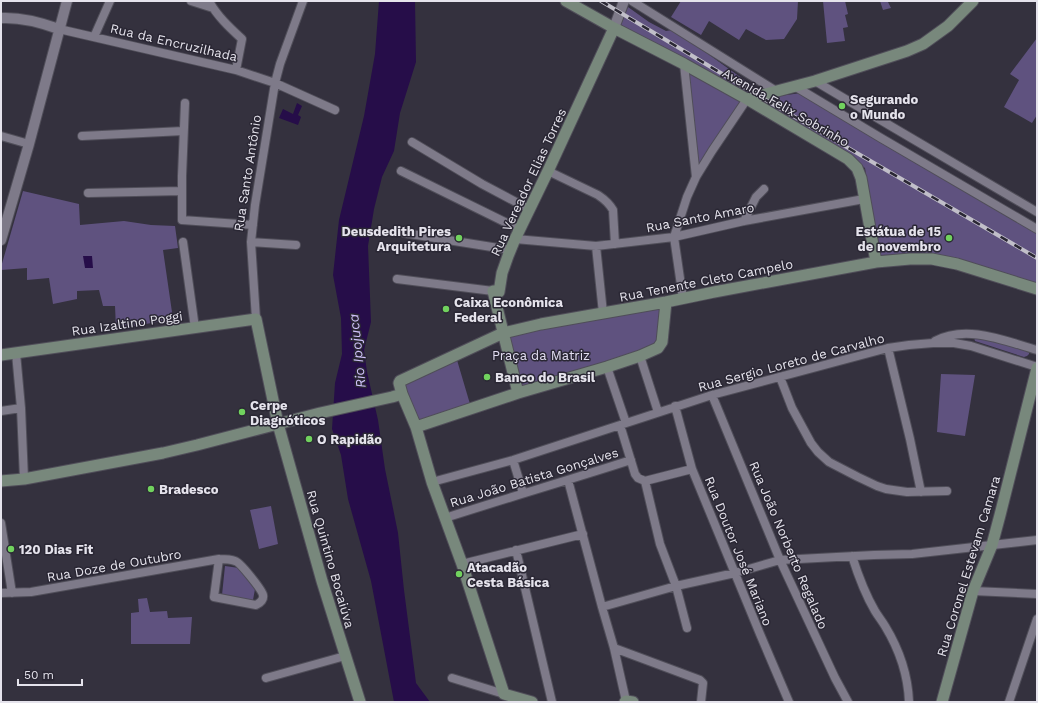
<svg xmlns="http://www.w3.org/2000/svg" width="1038" height="703" font-family="'Work Sans',sans-serif">
	<style>
		.green { fill: #5f527f }
		.water { fill: #260d49 }
		.lines { fill: none; stroke-linecap: round; stroke-linejoin: round }
		.minor-casing { stroke: #504e59; stroke-width: 10 }
		.tertiary-casing { stroke: #504e59; stroke-width: 12 }
		.secondary-casing { stroke: #504e59; stroke-width: 13 }
		.minor { stroke: #7e7a89; stroke-width: 8 }
		.tertiary { stroke: #7e7a89; stroke-width: 10 }
		.secondary { stroke: #78887c; stroke-width: 11 }
		.rail-casing { stroke: #c1bfc9; stroke-width: 4 }
		.rail { stroke: #2a2734; stroke-width: 2.5; stroke-dasharray: 8; stroke-linecap: butt }
		.poi-dot { fill: #71d25e; stroke: #2a2734; stroke-width: 1.5 }
		.labels { text-anchor: middle; stroke-width: 3; stroke-linejoin: round; paint-order: stroke }
		.street-label { font-size: 13px; fill: #e5e3ec; stroke: #2a2734 }
		.poi-label { font-size: 13px; font-weight: bold; fill: #e5e3ec; stroke: #2a2734; text-anchor: start }
		.park-label { font-size: 13px; fill: #e2ddf1; stroke: #2a2734 }
		.water-label { font-size: 14px; font-style: italic; fill: #cfc1fa; stroke: #2a2734 }
	</style>
	<rect width="100%" height="100%" fill="#34313e"/>
	<path class="green" d="M681,1h117l-1,18 -13,20 -18,1 -20,-11 -7,11 -30,-19 -8,14 -30,-18z
		M823,1h22l3,13 -3,1 3,12 -5,1 2,13 -18,2z
		M880,1h9l-1,1 3,6 -8,2z
		M628,7l21,15 17,9 6,-1 36,24 42,30 4,4 1,4 -3,3 -5,-2 -127,-66z
		M1037,38v77l-5,8 -28,-16 15,-27 -9,-6z
		M688,73l53,29 -43,65z
		M801,93l236,139v51l-80,-25 -25,-4 -53,1 -14,-87 -8,-6 -87,-52 -1,-6 3,-5 2,-1 -2,-1z
		M23,191l56,13 1,21 44,-4 27,4 24,1 3,22 -15,2 10,69 -38,7 -19,2 -1,-22h-12l-4,-16 -22,1v8l-24,5 -4,-26 -22,2v-12l-26,2v-3z
		M660,308l-3,32 -3,4 -18,8 -114,35 -13,-50 40,-9z
		M976,335l53,16v3l-2,2 -3,1 -49,-16 -1,-4z
		M457,360l13,44 -52,17 -14,-38z
		M941,374l34,1 -10,61 -28,-4z
		M271,506l7,38 -19,5 -9,-39z
		M225,566l14,2 16,21 -2,11 -31,-5z
		M147,598l3,14 17,-1 1,7 24,-1 -2,27h-59v-31l8,-1 -1,-13z"/>
	<path class="water" d="M379,1h36l1,61 -16,51 -6,38 -12,26 -8,32 -6,37 3,76 -7,28 3,22 11,48 7,49 13,64 6,57 12,93 14,19h-36l-23,-121 -23,-82 -7,-44 -9,-26 3,-46 7,-29 -1,-36 -8,-43 6,-55 25,-104 11,-62z
		M297,103l5,3 -4,9 3,2 -3,8 -19,-7 4,-9 10,5z
		M83,256h9l1,12h-8z"/>
	<g class="lines">
		<defs>
			<path id="minor" d="M191,1l22,7
				M209,1c8,15 21,27 33,38l-6,31
				M632,1l144,90
				M59,29l177,41 39,13 60,27
				M94,37l16,-36
				M684,64l12,113
				M815,81l74,44 148,87
				M796,87l85,51 156,91
				M185,103l-3,73v44l71,5
				M1,136l28,8
				M82,136l101,-5
				M412,142l70,42 47,25
				M401,171l118,58
				M548,171l50,24c6,4 11,8 15,15l2,34
				M88,193l94,-2
				M744,221l12,-24 8,-8
				M404,233l107,17
				M515,239l81,7 78,-9 70,-16 120,-22
				M183,242l12,86
				M251,242l45,3
				M596,246l7,67
				M397,279l96,12
				M683,299l-9,-62 13,-40 9,-20 16,-26 35,-52
				M256,319l-5,-77 4,-37 20,-122 5,-19 23,-63
				M935,341c32,-17 70,0 102,9
				M888,348l22,91 11,53
				M16,353l5,55 3,71
				M640,356l18,56
				M607,367l19,56
				M780,377l12,31 19,35 7,9 11,10 29,15 19,9 9,3 21,3 40,-1
				M712,395l68,165 55,118 13,24
				M675,406l17,63 68,165 29,68
				M1,411l20,-3
				M620,425l15,49 3,4 7,3 47,-12
				M513,460l10,33
				M568,480l34,127 12,41 12,53
				M645,481l15,63 16,42 11,42
				M432,482l81,-22 199,-65 146,-39 30,-8 21,-3 24,-2h21l17,3 66,21
				M445,518c62,-20 124,-38 186,-58
				M1,523l11,70
				M516,550l36,152
				M852,556c6,19 13,38 23,55 3,5 7,10 10,15 14,23 23,48 24,76
				M462,564l121,-30
				M973,591l64,3
				M1,593l30,-1 188,-33c5,0 11,0 16,2 5,1 27,29 28,34 1,5 -3,8 -7,10l-42,-8 5,-38
				M602,607l74,-21 59,-13 45,-13 94,-5 38,-1 125,-14
				M614,648l86,32 3,3 -2,19
				M266,678l79,-22
				M452,678l52,16
				M1009,702l28,-83"/>
			<path id="tertiary" d="M1,18c20,-1 39,4 58,11
				M614,28l10,-27
				M1,240l28,-96 38,-143"/>
			<path id="secondary" d="M566,1l48,27 70,36 63,35 101,60 9,9 4,10 15,84
				M747,99l68,-18 92,-30 16,-7 25,-18 25,-25
				M1,355l255,-36 22,105 44,157 38,121
				M518,393l-25,-102 6,1 3,-19 6,-17 7,-17 33,-68 66,-143
				M416,427l102,-34 89,-26 33,-11 18,-8 4,-6 4,-40
				M1,481l23,-2 139,-26 34,-8 123,-32 72,-16 10,-3
				M532,702l-28,-8 -42,-130 -30,-82 -16,-55 -14,-33 -3,-11 1,-2 103,-48 38,-9 45,-8 80,-14 48,-10 162,-30 34,-3h22l25,5 80,25
				M625,702l1,-1 7,1
				M942,702l31,-111 19,-46 8,-30 37,-147"/>
		</defs>
		<use href="#minor" class="minor-casing"/>
		<use href="#tertiary" class="tertiary-casing"/>
		<use href="#secondary" class="secondary-casing"/>
		<use href="#minor" class="minor"/>
		<use href="#tertiary" class="tertiary"/>
		<use href="#secondary" class="secondary"/>
		<defs>
			<path id="rail" d="M601,1l158,95 278,162"/>
		</defs>
		<use href="#rail" class="rail-casing"/>
		<use href="#rail" class="rail"/>
	</g>
	<g class="poi-dot">
		<circle cx="842" cy="106" r="4"/>
		<circle cx="459" cy="238" r="4"/>
		<circle cx="949" cy="238" r="4"/>
		<circle cx="446" cy="309" r="4"/>
		<circle cx="487" cy="377" r="4"/>
		<circle cx="242" cy="412" r="4"/>
		<circle cx="309" cy="439" r="4"/>
		<circle cx="151" cy="489" r="4"/>
		<circle cx="11" cy="549" r="4"/>
		<circle cx="459" cy="574" r="4"/>
	</g>
	<g class="labels">
		<g class="street-label">
			<text transform="translate(174 42) rotate(13)" y="5">Rua da Encruzilhada</text>
			<text transform="translate(786 107) rotate(30)" y="5">Avenida Felix Sobrinho</text>
			<text transform="translate(247 173) rotate(-81)" y="5">Rua Santo Antônio</text>
			<text transform="translate(528 182) rotate(-65)" y="5">Rua Vereador Elias Torres</text>
			<text transform="translate(700 217) rotate(-11)" y="5">Rua Santo Amaro</text>
			<text transform="translate(706 280) rotate(-11)" y="5">Rua Tenente Cleto Campelo</text>
			<text transform="translate(127 323) rotate(-8)" y="5">Rua Izaltino Poggi</text>
			<text transform="translate(791 362) rotate(-15)" y="5">Rua Sergio Loreto de Carvalho</text>
			<text transform="translate(534 477) rotate(-17)" y="5">Rua João Batista Gonçalves</text>
			<text transform="translate(789 545) rotate(67)" y="5">Rua João Norberto Regalado</text>
			<text transform="translate(739 551) rotate(68)" y="5">Rua Doutor José Mariano</text>
			<text transform="translate(331 559) rotate(74)" y="5">Rua Quintino Bocaiúva</text>
			<text transform="translate(114 565) rotate(-10)" y="5">Rua Doze de Outubro</text>
			<text transform="translate(968 566) rotate(-73)" y="5">Rua Coronel Estevam Camara</text>
		</g>
		<g class="poi-label">
			<text x="850" y="104">Segurando<tspan x="850" dy="15">o Mundo</tspan></text>
			<text x="451" y="236" text-anchor="end">Deusdedith Pires<tspan x="451" dy="15">Arquitetura</tspan></text>
			<text x="941" y="236" text-anchor="end">Estátua de 15<tspan x="941" dy="15">de novembro</tspan></text>
			<text x="454" y="307">Caixa Econômica<tspan x="454" dy="15">Federal</tspan></text>
			<text x="495" y="382">Banco do Brasil</text>
			<text x="250" y="410">Cerpe<tspan x="250" dy="15">Diagnóticos</tspan></text>
			<text x="317" y="444">O Rapidão</text>
			<text x="159" y="494">Bradesco</text>
			<text x="19" y="554">120 Dias Fit</text>
			<text x="467" y="572">Atacadão<tspan x="467" dy="15">Cesta Básica</tspan></text>
		</g>
		<g class="park-label">
			<text x="541" y="360">Praça da Matriz</text>
		</g>
		<g class="water-label">
			<text transform="translate(357 351) rotate(-96)" y="5">Rio Ipojuca</text>
		</g>
	</g>
	<rect width="1038" height="703" fill="none" stroke="#e5e3ec" stroke-width="4"/>
	<path d="M18 679v6h64v-6" fill="none" stroke="#e5e3ec" stroke-width="2"/>
	<text x="24" y="679" font-size="12" fill="#e5e3ec" stroke="#2a2734" stroke-width="3" paint-order="stroke">50 m</text>
</svg>
